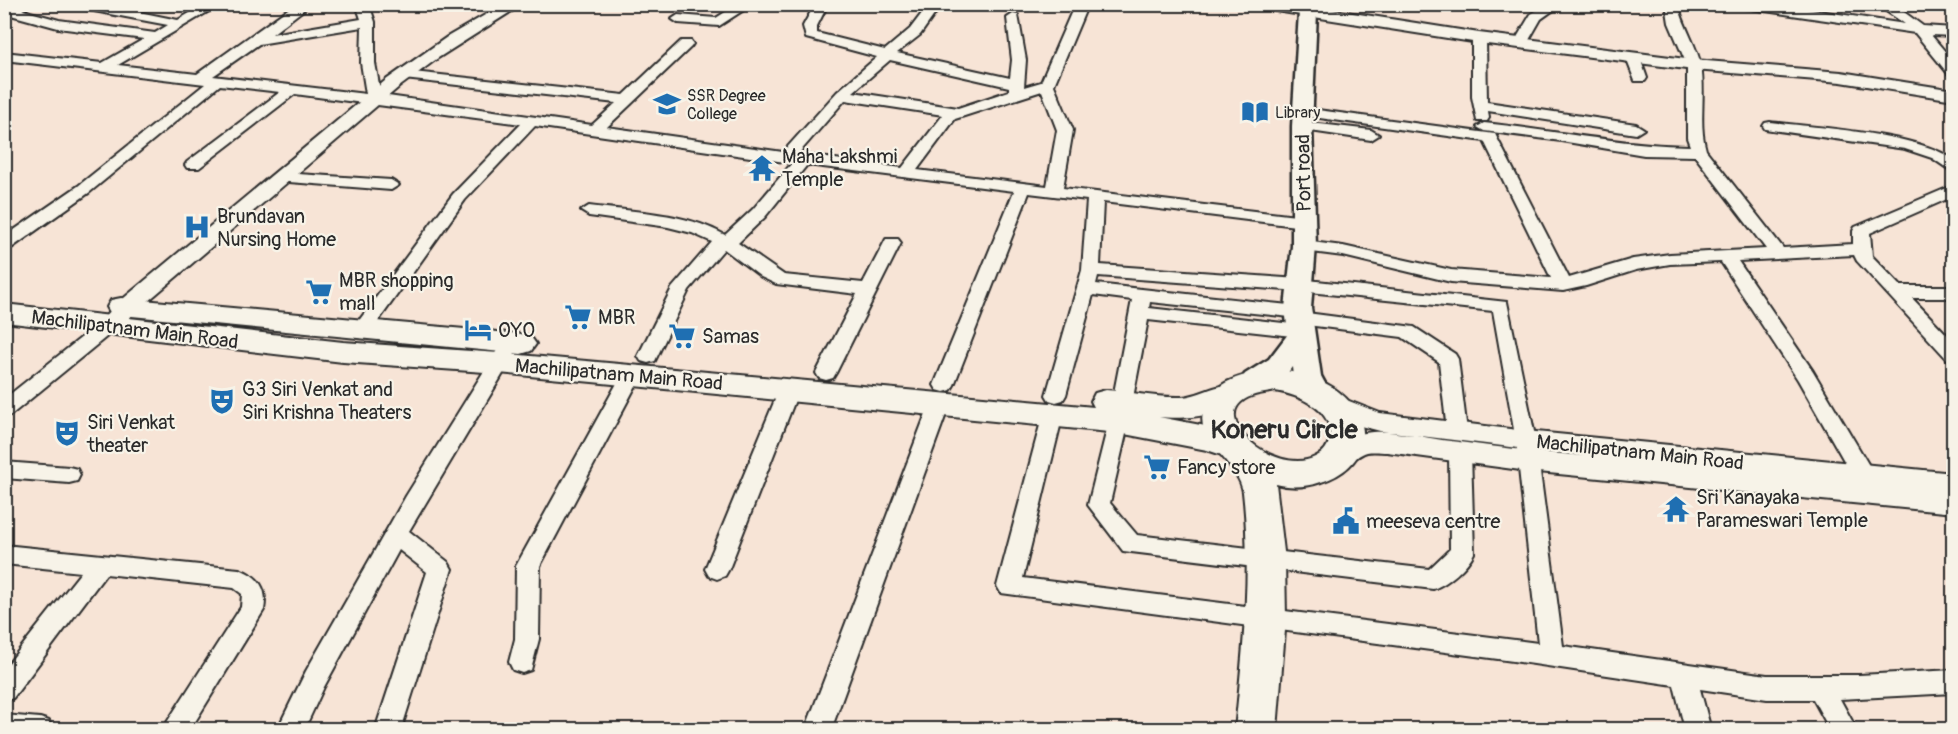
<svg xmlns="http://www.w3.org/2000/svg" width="1958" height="734" font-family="Pangolin,sans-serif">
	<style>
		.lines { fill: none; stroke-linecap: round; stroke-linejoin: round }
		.minor-casing { stroke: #2b2b2b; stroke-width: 4 }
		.tertiary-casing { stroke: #2b2b2b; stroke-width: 4 }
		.secondary-casing { stroke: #2b2b2b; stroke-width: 5 }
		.primary-casing { stroke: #2b2b2b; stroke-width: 4 }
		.trunk-casing { stroke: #2b2b2b; stroke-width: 4 }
		.minor { fill: #f7f3e8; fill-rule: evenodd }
		.tertiary { fill: #f7f3e8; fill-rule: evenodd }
		.secondary { fill: #f7f3e8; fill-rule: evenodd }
		.primary { fill: #f7f3e8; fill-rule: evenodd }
		.trunk { fill: #f7f3e8; fill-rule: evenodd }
		.labels { text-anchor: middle; stroke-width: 4.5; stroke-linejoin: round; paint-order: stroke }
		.far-poi-label { font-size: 16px; fill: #2b2b2b; stroke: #f7f3e8; text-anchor: start }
		.poi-label { font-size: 20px; fill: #2b2b2b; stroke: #f7f3e8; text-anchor: start }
		.street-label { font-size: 20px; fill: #2b2b2b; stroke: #f7f3e8 }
		.district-label { font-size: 26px; font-weight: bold; fill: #2b2b2b; stroke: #f7f3e8 }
	</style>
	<rect width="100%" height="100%" fill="#f7e4d6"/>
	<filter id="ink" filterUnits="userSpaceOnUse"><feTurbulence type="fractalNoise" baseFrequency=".0167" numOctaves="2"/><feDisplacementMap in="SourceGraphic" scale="12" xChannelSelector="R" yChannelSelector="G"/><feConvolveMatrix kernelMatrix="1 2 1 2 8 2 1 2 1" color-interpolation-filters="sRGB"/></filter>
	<g filter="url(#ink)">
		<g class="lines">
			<defs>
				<path id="minor" d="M72,4h28l78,16 27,-16h16l-103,61 79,9 98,-70h16l-39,30 89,-15 -5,-15h13l6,18v41l6,32 211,30 24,-22 -212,-24 -7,-4 7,-4 220,24 57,-54h10l2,3 -2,3 -84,80 176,25 54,-60 40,-35 -71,-19 -3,-12 12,-22h13l-11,22v7l68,17 25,-21 19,-25h13l-22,31 -23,18 113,25 2,-18 -5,-42 6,-4 5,1 8,45 -2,27 17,-5 34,-78h13l-34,81 19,45 -10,58 241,29 8,5 -8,5 -201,-25 -3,63 199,14 208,23 29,139 27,205 204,29h92l95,-5v23l-114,6 17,31h-27l-17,-31h-46l-67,-10 11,41h-26l-11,-45 -161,-24 -512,-68 -4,-7 46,-172 3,-5 7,-2 7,2 3,5 -40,164 515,65 -22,-202 -23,-130 -194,-20 -201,-15 -2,8 202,22 7,2 2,5 107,14 41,27 3,5 9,72 -3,5 -7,3 -7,-3 -3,-5 -8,-69 -37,-25 -103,-13 -7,-2 -2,-5 -140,-15 -1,6 152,17 7,2 2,4 -2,4 -7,2 -153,-17 -16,83 -3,5 -7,2 -7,-2 -3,-5 20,-103 -39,-5 -27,100 -3,5 -7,2 -7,-2 -3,-5 36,-125 5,-70 -58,-7 -75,192 -3,5 -7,2 -7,-2 -3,-5 80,-194 -207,-26 -42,52 -27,26 46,32 79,8 23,-44h12l3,4 -65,130 -3,5 -7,2 -7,-2 -3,-5 41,-79 -81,-10 -15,-7 -37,-28 -35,41 -34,71 -7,2 -7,-2 -3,-5 34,-68 40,-46 -20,-9 -24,-6 -79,-11 -8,-5 8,-5c45,6 96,6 136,29l28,-26 39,-46 -257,-37 -70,74 -96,134 -7,2 -7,-2 -2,-4 2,-4 98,-132 68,-70 -226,-30 -96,74h-12l-2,-3 2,-3 93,-70 -60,-7 -130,107 -80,57 -6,1v-13l74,-51 127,-102 -201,-24v-8l98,11 42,-24 -86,-11 -51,-14 -1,-3 1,-3 5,-1 47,13 96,13 13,-8 -90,-17zM362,27l-1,36 5,31 -153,-18 46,-32zM890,60l119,27v4l-51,17 -105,-16zM1042,91l15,39 -10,56 -130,-16 38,-51zM845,100l98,15 -41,53 -104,-14z
					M738,4h15l-34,22 -41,-3 -6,-4 6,-4 38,3z
					M1547,4h15l-21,15 -16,28h-10l-2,-3 18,-30z
					M1666,4h12c5,22 20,44 23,62 5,28 -3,57 5,84l77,98 70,-4v-13l2,-4 99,-42v11l-84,37 2,23 29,30h53v12h-42l42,44v18l-7,-1 -90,-98 -3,-6 -116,6 75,110 61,103 -3,6 -8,2 -8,-2 -57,-100 -77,-118 -51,2 -34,6 -50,16 -23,5 -112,-9 -108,-26 -39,-5 -6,-1 -3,-4 3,-4 6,-1 39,5 108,24 100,8 -67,-137 -186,-26 -2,-3 2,-3 5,-1 192,26 74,144 64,-19 37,-5 96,-5 -71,-93 -51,-1 -83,-14 -77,-10 -7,-4 7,-4c69,7 137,22 206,23l-3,-8v-73l-18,-42z
					M1738,4h35l132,20 -29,-20h17l30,22 31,2v8l-23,-1 23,27v14l-5,-1 -34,-42 -171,-25z
					M1479,34l7,4 1,64 149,22 8,5 -8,5 -148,-23 1,7 -2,3h-10l-5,-24v-59z
					M1633,54l7,4 7,20 -2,3h-10l-9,-23z
					M1302,122l69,8 8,5 -8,5 -74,-11 -2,-3z
					M1770,122c48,6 147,11 184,38v13l-22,-15 -27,-9 -140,-20 -2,-3 2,-3z
					M282,173l109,7 8,5 -8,5 -115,-9 -2,-3 2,-3z
					M109,319l7,2 2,4 -2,4 -105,86 -7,2v-18l98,-78z
					M506,345l7,2 3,5 -107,179 39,31 4,7 -51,161h-26l52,-158 -28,-22 -75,137 -20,43h-27l29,-59 100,-175 93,-149z
					M631,369l7,2 3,5 -101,190 -1,73 -8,31 -9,3 -9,-3 -4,-8 6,-23 1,-73 105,-190 3,-5z
					M789,383l7,2 3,5 -70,179 -4,7 -8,3 -8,-3 -4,-7 74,-179 3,-5z
					M940,396l7,2 3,5 -119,327h-26l125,-327 3,-5z
					M1119,413l7,3 3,5 -19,82 27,32 292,34 21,-20 -1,-97 4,-6 7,-2 7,2 4,6 3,101c-7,14 -26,31 -41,36l-310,-38 -35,-46 21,-84 3,-5z
					M4,462l65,5 8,2 3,6 -3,6 -8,2 -65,-5z
					M4,545l235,24c20,7 29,20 25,41l-74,120h-28l79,-123 1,-13 -8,-6 -128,-14 -93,124 -9,3v-32l77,-97 -77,-8z
					M4,715l36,3 9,3 4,9h-49z"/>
				<path id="tertiary" d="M13,4h21l-30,15v-11z
					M504,4h19l-85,54 -39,29 -265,226c-10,11 -17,22 -33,17l-4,-5 21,-22 268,-223 61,-43z
					M1256,4h40l183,29 215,27 147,12 113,18v10l-113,-18 -147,-12 -215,-27 -216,-34z
					M1331,394l49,19 146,18 428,42v40l-426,-42 -141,-19c-6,0 -14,-1 -20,0 -16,5 -16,18 -36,12l-4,-7c6,-11 21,-21 33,-23 26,-6 56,2 82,6 48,6 95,12 143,16l-205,-25c-18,-5 -51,-11 -61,-28l3,-6z"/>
				<path id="secondary" d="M1302,4h18l-3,8 -5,114 4,120 -5,62 10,68 8,15 -4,7 -10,3 -10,-3 -12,-22 -1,-9c-9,14 -30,26 -47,21l-4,-7 4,-7 24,-15 19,-25 -3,-26 7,-62v-120l7,-114z"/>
				<path id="primary" d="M121,298l400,36 10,3 5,7 -5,7 -10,3 -410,-40 -4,-7 4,-7z
					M4,304l339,38 156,11 595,54 -3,-6 4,-8 11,-3c25,2 51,8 76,7 20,-1 35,-16 55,-10l4,8c-13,23 -59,24 -82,22l52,10 31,10 5,9 -5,9 -11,3 -24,-8 -88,-17 -620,-60 -156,-11 -339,-40z"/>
				<path id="trunk" d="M1275,369c22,3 47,9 64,23 40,32 28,76 -18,90 -14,5 -31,6 -45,2l9,76 1,58 -9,112h-42c8,-80 17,-158 8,-238 -4,-28 -47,-51 -40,-79 9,-35 41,-38 72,-44zM1275,391c23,4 57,17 55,45 -1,10 -6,17 -15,21 -39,20 -114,-42 -63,-61 7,-3 16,-3 23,-5z"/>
			</defs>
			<use href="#minor" class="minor-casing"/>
			<use href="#tertiary" class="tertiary-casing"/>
			<use href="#secondary" class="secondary-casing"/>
			<use href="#primary" class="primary-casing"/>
			<use href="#trunk" class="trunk-casing"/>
			<use href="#minor" class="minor"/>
			<use href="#tertiary" class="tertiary"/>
			<use href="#secondary" class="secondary"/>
			<use href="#primary" class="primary"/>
			<use href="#trunk" class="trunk"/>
		</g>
	</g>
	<defs>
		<symbol id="university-bare" viewBox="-9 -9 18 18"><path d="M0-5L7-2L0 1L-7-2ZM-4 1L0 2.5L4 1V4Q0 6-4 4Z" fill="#1f6fb2" stroke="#f7f3e8" stroke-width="2.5" paint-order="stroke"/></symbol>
		<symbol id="library-bare" viewBox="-9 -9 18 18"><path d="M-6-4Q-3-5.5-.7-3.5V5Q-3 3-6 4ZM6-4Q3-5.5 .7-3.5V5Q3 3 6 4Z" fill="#1f6fb2" stroke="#f7f3e8" stroke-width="2.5" paint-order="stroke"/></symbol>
		<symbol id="temple-bare" viewBox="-9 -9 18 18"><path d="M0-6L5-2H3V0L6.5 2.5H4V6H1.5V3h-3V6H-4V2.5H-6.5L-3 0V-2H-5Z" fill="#1f6fb2" stroke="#f7f3e8" stroke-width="2.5" paint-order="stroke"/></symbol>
		<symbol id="hospital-bare" viewBox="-9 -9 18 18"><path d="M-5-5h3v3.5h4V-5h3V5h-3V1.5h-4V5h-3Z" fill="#1f6fb2" stroke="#f7f3e8" stroke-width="2.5" paint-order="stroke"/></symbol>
		<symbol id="supermarket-bare" viewBox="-9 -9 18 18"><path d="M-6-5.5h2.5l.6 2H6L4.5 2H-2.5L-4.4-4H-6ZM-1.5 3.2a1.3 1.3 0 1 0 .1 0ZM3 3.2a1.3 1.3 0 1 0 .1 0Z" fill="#1f6fb2" stroke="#f7f3e8" stroke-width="2.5" paint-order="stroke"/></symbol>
		<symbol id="hotel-bare" viewBox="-9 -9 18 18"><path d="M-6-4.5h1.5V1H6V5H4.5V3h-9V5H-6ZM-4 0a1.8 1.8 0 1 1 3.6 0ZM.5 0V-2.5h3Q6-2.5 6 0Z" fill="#1f6fb2" stroke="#f7f3e8" stroke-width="2.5" paint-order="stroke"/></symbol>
		<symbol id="theatre-bare" viewBox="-9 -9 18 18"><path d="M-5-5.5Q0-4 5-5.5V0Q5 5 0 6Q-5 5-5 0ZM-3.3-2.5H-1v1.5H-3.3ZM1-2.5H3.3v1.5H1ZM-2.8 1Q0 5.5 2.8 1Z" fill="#1f6fb2" stroke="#f7f3e8" stroke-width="2.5" paint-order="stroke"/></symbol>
		<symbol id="civic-bare" viewBox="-9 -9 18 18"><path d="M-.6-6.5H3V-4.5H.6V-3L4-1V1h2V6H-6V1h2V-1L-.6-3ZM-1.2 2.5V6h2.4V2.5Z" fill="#1f6fb2" stroke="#f7f3e8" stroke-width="2.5" paint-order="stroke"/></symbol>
	</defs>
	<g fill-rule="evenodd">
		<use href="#university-bare" x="648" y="85" width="38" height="38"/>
		<use href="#library-bare" x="1236" y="93" width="38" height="38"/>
		<use href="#temple-bare" x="743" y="149" width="38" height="38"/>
		<use href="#hospital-bare" x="178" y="208" width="38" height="38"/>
		<use href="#supermarket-bare" x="300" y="273" width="38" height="38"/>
		<use href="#supermarket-bare" x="559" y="298" width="38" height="38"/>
		<use href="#hotel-bare" x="459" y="311" width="38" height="38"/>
		<use href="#supermarket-bare" x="663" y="317" width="38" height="38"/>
		<use href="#theatre-bare" x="203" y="382" width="38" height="38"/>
		<use href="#theatre-bare" x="48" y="414" width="38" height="38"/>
		<use href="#supermarket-bare" x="1138" y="448" width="38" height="38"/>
		<use href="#temple-bare" x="1657" y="490" width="38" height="38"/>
		<use href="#civic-bare" x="1327" y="502" width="38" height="38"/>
	</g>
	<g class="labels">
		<g class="far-poi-label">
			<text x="687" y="101">SSR Degree<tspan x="687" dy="18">College</tspan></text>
			<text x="1275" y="118">Library</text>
		</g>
		<g class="poi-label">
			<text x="782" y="163">Maha Lakshmi<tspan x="782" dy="23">Temple</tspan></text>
			<text x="217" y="223">Brundavan<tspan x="217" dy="23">Nursing Home</tspan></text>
			<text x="339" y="287">MBR shopping<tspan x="339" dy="23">mall</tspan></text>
			<text x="598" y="324">MBR</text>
			<text x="498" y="337">OYO</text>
			<text x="702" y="343">Samas</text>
			<text x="242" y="396">G3 Siri Venkat and<tspan x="242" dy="23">Siri Krishna Theaters</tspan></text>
			<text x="87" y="429">Siri Venkat<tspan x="87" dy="23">theater</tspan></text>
			<text x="1177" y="474">Fancy store</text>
			<text x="1696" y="504">Sri Kanayaka<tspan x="1696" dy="23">Parameswari Temple</tspan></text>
			<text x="1366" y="528">meeseva centre</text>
		</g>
		<g class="street-label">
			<text transform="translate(1303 173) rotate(-91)" y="7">Port road</text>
			<text transform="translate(135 329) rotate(7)" y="7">Machilipatnam Main Road</text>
			<text transform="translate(619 374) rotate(5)" y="7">Machilipatnam Main Road</text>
			<text transform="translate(1640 452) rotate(6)" y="7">Machilipatnam Main Road</text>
		</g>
		<g class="district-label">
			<text x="1284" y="438">Koneru Circle</text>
		</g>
	</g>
	<rect width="1958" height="734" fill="none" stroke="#f7f3e8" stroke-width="24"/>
	<rect x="12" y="12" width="1934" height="710" fill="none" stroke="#2b2b2b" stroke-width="2" filter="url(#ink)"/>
</svg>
